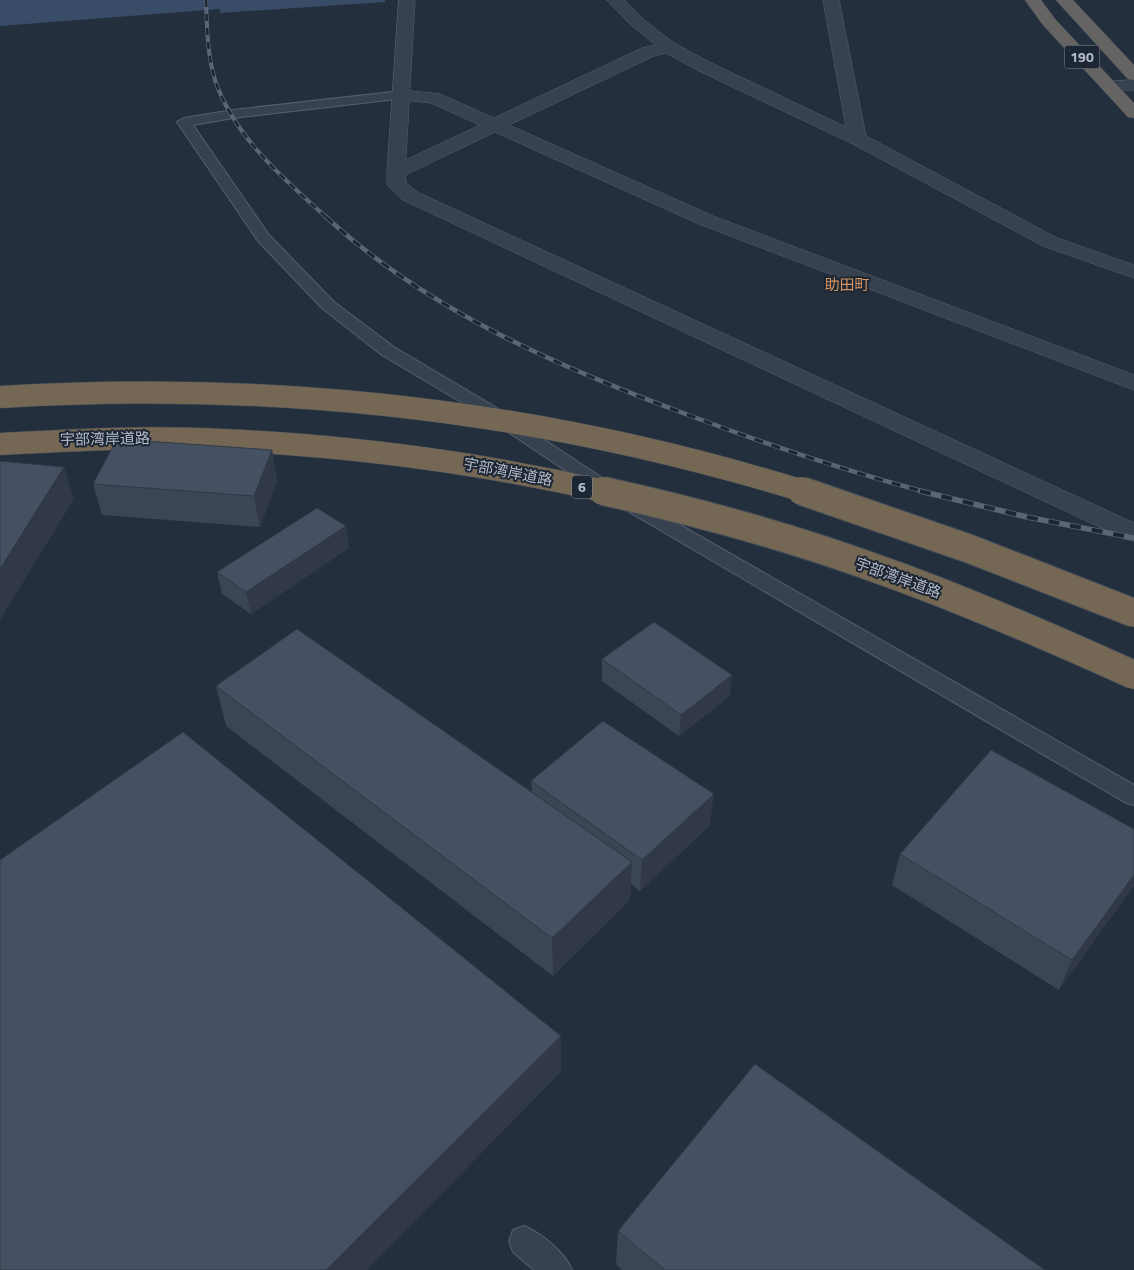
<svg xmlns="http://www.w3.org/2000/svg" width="1134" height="1270" font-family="'Titillium Web','Noto Sans JP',sans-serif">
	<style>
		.water { fill: #394c67 }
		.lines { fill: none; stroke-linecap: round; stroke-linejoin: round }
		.service-casing { stroke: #565f6c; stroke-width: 2 }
		.minor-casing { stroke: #565f6c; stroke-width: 1 }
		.tertiary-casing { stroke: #565f6c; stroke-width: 1 }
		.trunk-casing { stroke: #434c59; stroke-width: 1 }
		.service { fill: #38414e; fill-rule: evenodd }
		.minor { fill: #38414e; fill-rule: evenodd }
		.tertiary { fill: #38414e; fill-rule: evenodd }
		.trunk { fill: #656462; fill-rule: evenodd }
		.rail-far2-casing { stroke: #5a6575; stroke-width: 4 }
		.rail-far1-casing { stroke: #5a6575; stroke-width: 4.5 }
		.rail-casing { stroke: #5a6575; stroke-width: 5.5 }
		.rail-far2 { stroke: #1d2633; stroke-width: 2.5; stroke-dasharray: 7; stroke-linecap: butt }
		.rail-far1 { stroke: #1d2633; stroke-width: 3; stroke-dasharray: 9; stroke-linecap: butt }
		.rail { stroke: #1d2633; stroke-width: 4; stroke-dasharray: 11; stroke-linecap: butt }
		.motorway-bridge-far1-casing { stroke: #434c59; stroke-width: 23; stroke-linecap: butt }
		.motorway-bridge-casing { stroke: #434c59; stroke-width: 30; stroke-linecap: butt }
		.motorway-bridge-far1 { stroke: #746855; stroke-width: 22 }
		.motorway-bridge { stroke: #746855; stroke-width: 28 }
		.wall { fill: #3b4654 }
		.shaded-wall { fill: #303945 }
		.building { fill: #455162; stroke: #303945 }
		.labels { text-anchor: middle; stroke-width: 4; stroke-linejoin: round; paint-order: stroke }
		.shield { fill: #1d2633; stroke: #878f9c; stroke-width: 1 }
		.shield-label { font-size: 14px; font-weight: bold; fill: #b4bcc9 }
		.far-quarter-label { font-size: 15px; fill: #d59563; stroke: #1d2633 }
		.street-label { font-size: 15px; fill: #b4bcc9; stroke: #1d2633 }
	</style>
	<rect width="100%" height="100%" fill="#242f3e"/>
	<path class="water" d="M0,0h385v2l-165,11v-4l-220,17z"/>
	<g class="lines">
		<defs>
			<path id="service" d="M401,91l7,4 -2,3 -173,20 -40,7 76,110 65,67 60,45 101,60 133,88 506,290v20l-8,-2 -512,-300 -131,-88 -101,-60 -60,-47 -64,-67 -81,-119 7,-4 49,-8z
				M524,1226c18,8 41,26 48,44h-38l-21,-18 -4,-11 4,-11z"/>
			<path id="minor" d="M607,0h17l19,19 31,24 37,20 135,64 -23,-127h16l27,136 191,102 77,27v13l-91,-32 -192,-103 -152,-72 -33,-18 -12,3 -145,69 204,91 421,159v15l-435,-166 -204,-92 -92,44 -7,2 -7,-2 -2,-4 2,-4 91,-43 -49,-22 -36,-4 -3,-4 3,-4 6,-1 39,4 54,24 148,-70 14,-3 -25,-20z
				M1134,80v10h-31l-3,-4 3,-4z"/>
			<path id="tertiary" d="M399,0h16l-10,172 1,11 11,9 717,331v18l-9,-2 -722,-339 -16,-15v-13z"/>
			<path id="trunk" d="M1025,0h16l14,19 79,84v15l-6,-1 -85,-92z
				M1056,0h17l61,65v15l-6,-1z"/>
		</defs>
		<use href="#service" class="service-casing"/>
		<use href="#minor" class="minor-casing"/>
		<use href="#tertiary" class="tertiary-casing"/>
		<use href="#trunk" class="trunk-casing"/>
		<use href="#service" class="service"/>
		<use href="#minor" class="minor"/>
		<use href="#tertiary" class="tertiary"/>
		<use href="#trunk" class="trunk"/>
		<defs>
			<path id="rail-far2" d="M206,0c1,27 1,54 9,80 19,57 69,99 112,138"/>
			<path id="rail-far1" d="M326,217c102,94 237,152 365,199 77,29 155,55 234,76"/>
			<path id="rail" d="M920,491l107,26 107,21"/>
		</defs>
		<use href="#rail-far2" class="rail-far2-casing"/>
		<use href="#rail-far1" class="rail-far1-casing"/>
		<use href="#rail" class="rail-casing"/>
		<use href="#rail-far2" class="rail-far2"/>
		<use href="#rail-far1" class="rail-far1"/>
		<use href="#rail" class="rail"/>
		<defs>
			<path id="motorway-bridge-far1" d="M0,397c275,-17 543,13 806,95
				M0,444c74,-4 149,-8 223,-4 130,6 259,23 385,52"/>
			<path id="motorway-bridge" d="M603,491c96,21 191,47 283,81 84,30 166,66 248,103
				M802,491l168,58 164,64"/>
		</defs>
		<use href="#motorway-bridge-far1" class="motorway-bridge-far1-casing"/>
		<use href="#motorway-bridge" class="motorway-bridge-casing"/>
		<use href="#motorway-bridge-far1" class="motorway-bridge-far1"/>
		<use href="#motorway-bridge" class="motorway-bridge"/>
	</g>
	<path class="wall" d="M272,450l5,31 -17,46 -158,-12 -9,-31z
		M346,526l3,22 -98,66 -29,-20 -5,-22z
		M602,659l128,37 -51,40 -77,-55z
		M216,686l316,106 -1,-11 179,44 -70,66 -9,-7 -1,16 -77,76 -327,-250z
		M1134,829l-75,161 -167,-105 8,-31z
		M618,1231l427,39h-423l-6,-6z"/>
	<path class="shaded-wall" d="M272,450l5,31 -17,46 -6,-31z
		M64,467l10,32 -74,121v-51z
		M346,526l3,22 -98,66 -5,-22z
		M732,675l-2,21 -51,40 2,-21z
		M714,794l-4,31 -70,66 2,-31z
		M632,862l-2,38 -77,76 -1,-38z
		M1134,875v11l-75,104 13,-30z
		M561,1036v36l-194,198h-41z"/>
	<path class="building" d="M117,439l155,11 -18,46 -161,-12z
		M0,461l64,6 -64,102z
		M317,508l29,18 -100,66 -29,-20z
		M654,622l78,53 -51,40 -79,-56z
		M297,629l335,233 -80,76 -336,-252z
		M603,721l111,73 -72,66 -111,-79z
		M183,732l378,304 -235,234h-326v-410z
		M991,750l143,79v46l-62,85 -172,-106z
		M755,1064l290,206h-380l-47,-39z"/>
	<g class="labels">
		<g class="shield">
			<rect x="1064.5" y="45.5" width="35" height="23" rx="4"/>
			<rect x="572" y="475.5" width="20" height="23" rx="4"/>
		</g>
		<g class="shield-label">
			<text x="1082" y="62">190</text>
			<text x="582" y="492">6</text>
		</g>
		<g class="far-quarter-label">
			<text x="847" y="290">助田町</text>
		</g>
		<g class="street-label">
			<text transform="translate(105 439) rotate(-1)" y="5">宇部湾岸道路</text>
			<text transform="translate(508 472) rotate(11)" y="5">宇部湾岸道路</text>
			<text transform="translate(898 578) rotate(20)" y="5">宇部湾岸道路</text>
		</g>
	</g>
</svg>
